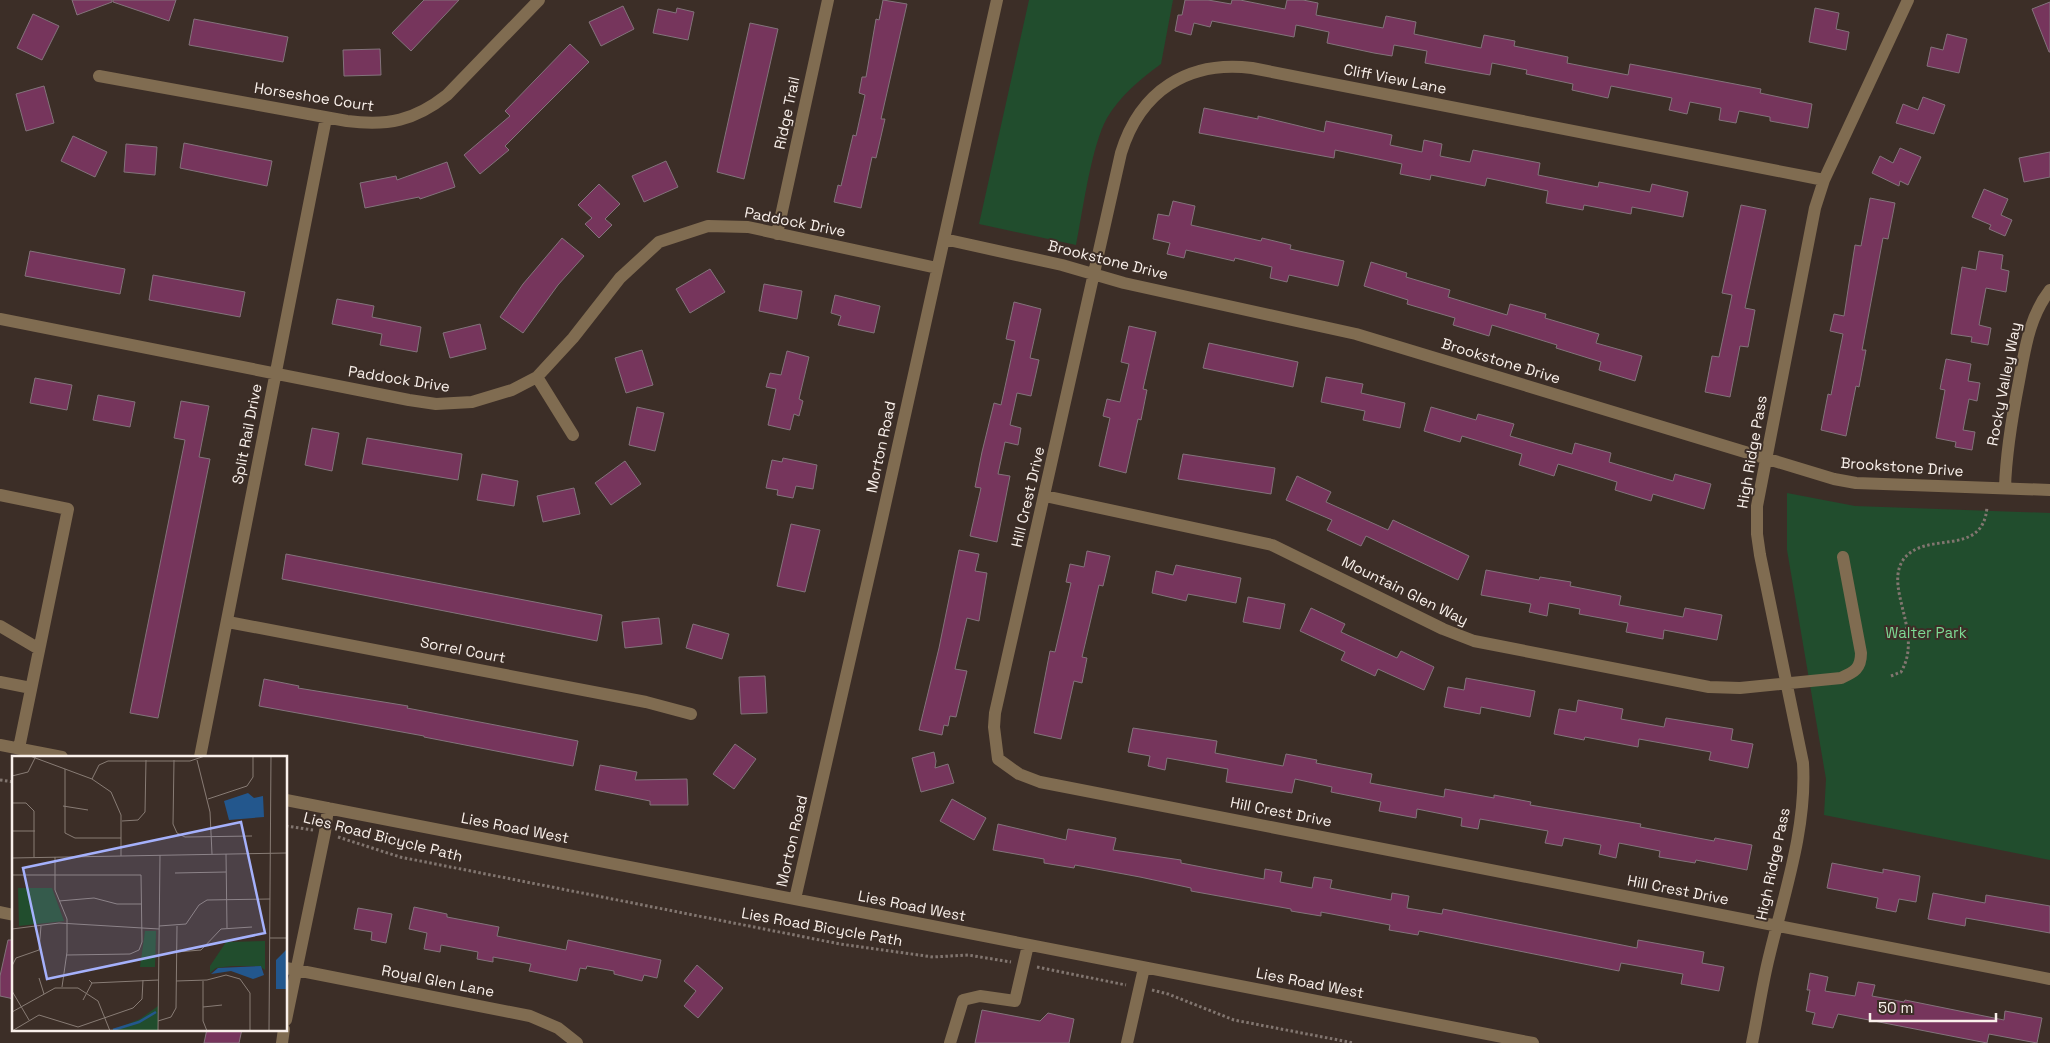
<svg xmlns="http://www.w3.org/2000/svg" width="2050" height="1043" font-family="'Space Grotesk',sans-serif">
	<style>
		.green { fill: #214d2d }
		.building { fill: #76355c; stroke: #83737b }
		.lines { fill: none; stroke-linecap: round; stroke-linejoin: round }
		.path { stroke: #827670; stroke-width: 3; stroke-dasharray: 2.5 2.5; stroke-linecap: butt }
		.minor { stroke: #806c51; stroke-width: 12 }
		.labels { text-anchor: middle; stroke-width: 4; stroke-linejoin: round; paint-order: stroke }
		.street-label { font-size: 15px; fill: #f9f0eb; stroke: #3c2e27 }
		.park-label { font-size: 15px; fill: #7dda94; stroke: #3c2e27 }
		.inset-river { fill: none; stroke: #23578d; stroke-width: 2.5 }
		.inset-road { fill: none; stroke: #887c75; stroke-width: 1 }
		.view { fill: #a5b1fc; fill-opacity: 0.15; stroke: #a5b1fc; stroke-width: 2.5 }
		.inset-edge { fill: none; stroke: #f9f0eb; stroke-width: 2.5 }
	</style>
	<rect width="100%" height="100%" fill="#3c2e27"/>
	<path class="green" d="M1029,0h144l-12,64c-21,15 -41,32 -54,54 -16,29 -24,92 -31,127l-97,-21z
		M1787,493l68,13 195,7v347l-226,-45 2,-36 -39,-229z"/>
	<path class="building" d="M72,0h40v2l-35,13z
		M113,0h63l-7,21 -56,-19z
		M424,0h35l-48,51 -19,-18z
		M883,0l24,4 -26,115h4l-9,39 -4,-1 -11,51 -27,-6 4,-17 3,1 12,-51 3,1 9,-41 -6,-2 3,-16h4l10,-58 3,1z
		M1185,0h23l23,4 1,-4h8l45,9 2,-9h16l15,3 -2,12 67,13 3,-12 30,6 -2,12 67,14 3,-13 31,6 -1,5 54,11 -1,6 61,12 2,-11 131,25 -1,4 52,11 -4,24 -38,-7v-4l-31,-6 -3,12 -17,-3 2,-12 -31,-6 -3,12 -18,-4 3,-12 -61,-12 -3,12 -36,-8 1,-6 -47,-10 1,-4 -35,-7 -2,12 -28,-5 -37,-7 2,-12 -33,-6 -2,11 -18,-3 -47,-10 2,-11 -33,-7 -2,12 -82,-16 -2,6 -16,-4 -3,12 -16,-4 3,-16h4z
		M2050,2v50h-1l-17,-43z
		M623,6l11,23 -33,17 -12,-24z
		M677,8l17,4 -6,28 -35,-7 5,-24 18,4z
		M1815,8l24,5 -3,16 13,3 -3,18 -37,-8z
		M33,14l26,12 -17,34 -25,-12z
		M194,19l94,18 -5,25 -94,-17z
		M750,23l28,6 -34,150 -27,-7z
		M1947,34l20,5 -8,34 -32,-7 4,-19 12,3z
		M570,44l19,18 -84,84 4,4 -29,24 -16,-19 46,-39 -5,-5z
		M380,49l1,26 -37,1 -1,-26z
		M44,86l10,37 -28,8 -10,-37z
		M1923,97l22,8 -11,29 -38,-11 7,-19 15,6z
		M1204,108l54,11v-3l66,16 2,-11 19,4 47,10 -2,10 32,7 2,-12 18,4 -2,12 30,6 3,-12 67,13 -2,12 60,12 1,-5 51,10 2,-8 36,8 -5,25 -51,-10 -1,7 -47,-9 -1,5 -37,-7 2,-12 -61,-13 -2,8 -54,-11 -1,5 -30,-6 2,-10 -67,-14 -1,8 -135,-25z
		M73,136l34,16 -12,25 -34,-16z
		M184,143l88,18 -5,25 -87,-18z
		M126,144l31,3 -2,28 -31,-3z
		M1900,148l21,9 -13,28 -8,-4 -1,5 -27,-13 8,-17 13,7z
		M2050,152v25l-26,5 -5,-24z
		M666,161l12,26 -34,15 -12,-26z
		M447,162l8,25 -35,12 -1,-2 -54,11 -5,-25 36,-7 1,4z
		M599,184l21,20 -15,15 7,6 -13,13 -14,-14 7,-6 -14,-13z
		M1984,189l24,10 -7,16 11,5 -7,16 -16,-7 2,-4 -19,-8z
		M1870,198l25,5 -7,36 -5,-1 -21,112h4l-7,37 -3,-1 -10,50 -25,-6 7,-36 3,1 12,-61 -13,-3 4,-17 10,2 11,-71 6,1z
		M1173,201l22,5 -4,19 70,16 1,-3 29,7 -1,4 54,12 -6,25 -49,-11 -2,7 -17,-4 2,-11 -37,-9 -1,3 -48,-11 -2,8 -17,-4 3,-11 -17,-4 5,-25 11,2z
		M1741,205l25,5 -21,98 10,2 -7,37 -8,-1 -10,51 -25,-5 7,-36 7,1 13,-62 -10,-2z
		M562,238l22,18 -26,29 -35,48 -23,-16 23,-33z
		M30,251l95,18 -5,25 -95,-18z
		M1979,251l24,4 -2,14 8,2 -3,21 -20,-4 -7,37 12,3 -3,17 -17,-3 1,-5 -21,-3 11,-67 14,3z
		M1371,262l36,11 -1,4 44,13 -2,7 59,18 3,-11 36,10 -1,4 54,16 -3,9 46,13 -7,25 -36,-11 2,-8 -45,-14 1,-3 -65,-20 -3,11 -36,-11 2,-7 -48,-14 1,-4 -44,-14z
		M710,269l15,23 -35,21 -14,-24z
		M153,275l92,17 -5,25 -91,-17z
		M764,284l38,7 -5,28 -38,-8z
		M835,295l45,11 -6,27 -36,-8 3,-9 -10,-3z
		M337,299l37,7 -2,11 49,10 -4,25 -37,-7 2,-11 -50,-10z
		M1014,302l27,7 -11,49 9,2 -8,36 -14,-3 -7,32 11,3 -3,17 -13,-3 -7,32 12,2 -13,66 -27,-6 11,-48 -6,-1 7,-35 12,-49 7,2 14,-64 -9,-2z
		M480,324l6,25 -36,9 -7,-25z
		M1129,326l27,6 -13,57 4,1 -6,30 -3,-1 -12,54 -27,-7 11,-48 -7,-2 4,-17 13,3 9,-38 -8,-2z
		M1209,343l89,19 -5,25 -90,-19z
		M642,350l11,35 -27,8 -11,-35z
		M787,351l22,6 -10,42 4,2 -4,15 -5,-2 -4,16 -22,-5 8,-36 -10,-2 4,-14 11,2z
		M1946,359l25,5 -3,17 12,2 -3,18 -8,-2 -6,31 12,2 -3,18 -17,-3 1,-5 -20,-4 9,-48 -5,-1z
		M1326,377l37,7 -2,9 44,10 -5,25 -37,-8 2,-9 -44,-9z
		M35,378l37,7 -5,25 -37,-7z
		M98,395l37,7 -5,25 -37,-7z
		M181,401l28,5 -10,51 11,2 -52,259 -28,-5 55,-273 -11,-2z
		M637,407l27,6 -9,38 -26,-6z
		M1431,407l45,13 2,-6 36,10 -4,12 62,18 3,-11 36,10 -2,9 64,19 2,-7 36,10 -7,25 -51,-15 -2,7 -36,-11 2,-8 -59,-18 -4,12 -35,-11 3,-11 -60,-18 -2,6 -36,-11z
		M312,428l27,5 -7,38 -27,-6z
		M367,438l95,16 -4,26 -96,-16z
		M1183,454l92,14 -4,26 -93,-15z
		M783,458l34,7 -4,24 -17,-3 -3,12 -16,-3 1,-5 -12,-2 6,-28 10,2z
		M625,461l16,23 -30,21 -16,-22z
		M482,474l36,7 -4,25 -37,-6z
		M1297,476l34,16 -5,10 62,28 5,-10 76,36 -11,24 -92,-44 -5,10 -34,-16 5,-10 -46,-20z
		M574,488l6,26 -37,8 -6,-26z
		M791,524l29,6 -15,62 -28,-6z
		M959,550l20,4 -4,17 12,2 -8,48 -12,-3 -12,51 12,2 -11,46 -6,-1 -2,10 -4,-1 -2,10 -23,-5 20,-82z
		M1087,551l23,5 -7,30 -4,-1 -17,72 5,1 -5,25 -8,-2 -13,58 -27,-6 16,-82 5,1 16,-69 -5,-1 4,-18 14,3z
		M286,554l316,61 -5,26 -315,-62z
		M1176,565l65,13 -5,25 -48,-9 -2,7 -34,-8 4,-22 17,4z
		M1486,570l53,10 1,-3 31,5 -1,4 51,10 -2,9 64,12 2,-9 37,7 -5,25 -53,-10 -1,9 -37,-7 2,-9 -49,-9 1,-5 -31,-6 -2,13 -18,-4 2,-8 -50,-9z
		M1248,597l37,7 -5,25 -37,-7z
		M1311,608l34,16 -4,8 56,26 4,-7 33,16 -10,23 -46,-21 -3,7 -34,-16 4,-8 -45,-21z
		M659,618l3,26 -37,4 -3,-26z
		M693,624l36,10 -7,25 -36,-11z
		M765,676l2,37 -26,1 -2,-37z
		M1466,678l69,13 -5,26 -49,-10 -1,7 -36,-7 4,-20 16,3z
		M264,679l35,7 -1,2 110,18 -1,2 171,33 -5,25 -149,-29v-1l-165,-30z
		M1578,700l45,9 -2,10 43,8 2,-9 67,11 -2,11 22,4 -5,24 -39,-8 2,-8 -72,-13 -1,8 -53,-10 -1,3 -30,-6 5,-25 17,3z
		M1133,728l84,13 -2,12 68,13 3,-12 31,6 -1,3 56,11 -2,9 74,14 1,-8 49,9v-3l37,7 -1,3 111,19 -1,3 74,14 1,-3 37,7 -5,25 -51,-10 -1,3 -36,-6 1,-6 -41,-8 -3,15 -17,-4 2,-9 -37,-7 -2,8 -17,-3 3,-12 -68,-12 -2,10 -17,-3 1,-8 -45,-9 -1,9 -37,-7 2,-9 -50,-10 1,-5 -37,-8 -3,14 -66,-11 2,-13 -61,-11 -2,12 -17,-4 2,-10 -22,-4z
		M735,744l21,15 -22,30 -21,-15z
		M934,752l2,9 -1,7 13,-4 6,19 -33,9 -9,-34z
		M600,765l37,7 -2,8 52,-1 1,26h-38v-4l-55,-11z
		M952,799l34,19 -12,22 -34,-19z
		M998,824l68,16 2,-11 48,9 -3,12 68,10v3l83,16 1,-10 17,3 -2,10 32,6 2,-11 18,3 -2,8 61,12 1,-7 17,3 -2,12 35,6 1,-5 194,39 1,-8 66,12 -2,11 22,4 -5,24 -38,-7 2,-10 -62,-11 -2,8 -200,-40 -1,4 -29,-5 1,-5 -69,-13v4l-30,-5v-2l-100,-18v-3l-51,-11 -65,-12 -1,3 -30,-5v-4l-51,-9z
		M1832,863l51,10v-4l37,7 -4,26 -17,-3 -3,13 -20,-4 2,-10 -51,-10z
		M1933,893l52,10 1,-8 64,11v27l-84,-15 -1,8 -37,-7z
		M414,907l33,7v3l52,10 -2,9 69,14 2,-10 93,20 -4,18 -13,-3 -2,6 -28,-7v-3l-27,-5 -1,3 -6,-1 -3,13 -48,-10 2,-7 -38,-7v5l-16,-3 1,-7 -37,-7 -1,7 -16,-3 3,-16 -18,-4z
		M358,908l34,6 -6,29 -15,-3 1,-8 -18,-3z
		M8,940h6v59l-14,-3v-20z
		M697,965l26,23 -25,30 -14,-12 12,-15 -12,-10z
		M1810,973l18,4 -3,14 30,5 3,-14 17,3 -3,11 32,6 1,-2 99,20 1,-9 37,7 -5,25 -48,-9 -2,9 -149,-29 -5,14 -21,-4 3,-11 -9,-2 4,-21h-3z
		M982,1010l58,11 8,-8 26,6 -5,24h-94z
		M207,1029h35l-3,14h-35z"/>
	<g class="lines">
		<path class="path" d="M1891,676l10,-4c23,-39 -17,-83 2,-112 22,-31 80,-1 84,-53
			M0,780l14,2
			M286,826l27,4
			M338,837l62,20 440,87 93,13 35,-2 43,7
			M1037,967l89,18
			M1152,990l16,4 66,26 120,23"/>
		<path class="minor" d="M99,76l248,45c41,5 67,0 100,-26l92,-95
			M1824,180l-572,-112c-64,-8 -112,23 -131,85l-126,560 -1,14 4,32 21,15 21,8 1010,197
			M777,234l51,-234
			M944,239l118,26 62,18 232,51 478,145 22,4 194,7
			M0,319l409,81 27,4 36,-2 40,-12 25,-13 36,-39 47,-60 39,-36 49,-16 40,1 189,41
			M537,377l36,58
			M2005,488c1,-36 7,-71 14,-107 6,-32 10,-64 31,-91
			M0,495l68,14 -49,239
			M1045,496l227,49 171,84 31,12 235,46 31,1 101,-10c13,-6 20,-9 20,-25l-18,-96
			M228,622l418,80 45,12
			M0,626l39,23
			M0,682l31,6
			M0,745l62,12
			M200,757l126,-639
			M286,800l1247,243
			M795,899l84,-367 118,-532
			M0,912l14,3
			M286,968l244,48 28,12 19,15
			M286,1020l39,-188 3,-24
			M282,1043l2,-14
			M950,1043l13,-43 17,-4 35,5 13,-56
			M1127,1043l17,-75
			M1752,1043c6,-29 10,-58 17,-86 15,-63 38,-129 34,-194l-43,-208 -3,-21v-28l58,-298 9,-28 84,-180"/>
	</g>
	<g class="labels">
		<g class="street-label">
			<text transform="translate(1395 79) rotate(11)" y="5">Cliff View Lane</text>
			<text transform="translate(314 97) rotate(9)" y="5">Horseshoe Court</text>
			<text transform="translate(787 113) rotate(-78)" y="5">Ridge Trail</text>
			<text transform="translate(795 222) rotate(11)" y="5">Paddock Drive</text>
			<text transform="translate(1108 260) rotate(14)" y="5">Brookstone Drive</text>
			<text transform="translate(1501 361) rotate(17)" y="5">Brookstone Drive</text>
			<text transform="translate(399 379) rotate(9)" y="5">Paddock Drive</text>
			<text transform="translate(2004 384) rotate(-79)" y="5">Rocky Valley Way</text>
			<text transform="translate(247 434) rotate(-79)" y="5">Split Rail Drive</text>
			<text transform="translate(881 447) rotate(-78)" y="5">Morton Road</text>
			<text transform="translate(1752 452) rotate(-80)" y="5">High Ridge Pass</text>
			<text transform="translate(1902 467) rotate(4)" y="5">Brookstone Drive</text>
			<text transform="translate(1028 497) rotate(-77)" y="5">Hill Crest Drive</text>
			<text transform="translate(1405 591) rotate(26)" y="5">Mountain Glen Way</text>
			<text transform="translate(463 650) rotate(11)" y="5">Sorrel Court</text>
			<text transform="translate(1281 812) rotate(11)" y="5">Hill Crest Drive</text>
			<text transform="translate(515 828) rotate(11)" y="5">Lies Road West</text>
			<text transform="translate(383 837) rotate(14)" y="5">Lies Road Bicycle Path</text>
			<text transform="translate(792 841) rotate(-77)" y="5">Morton Road</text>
			<text transform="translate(1773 864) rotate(-78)" y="5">High Ridge Pass</text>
			<text transform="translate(1678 890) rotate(11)" y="5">Hill Crest Drive</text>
			<text transform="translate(912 906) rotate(11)" y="5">Lies Road West</text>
			<text transform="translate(822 927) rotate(10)" y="5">Lies Road Bicycle Path</text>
			<text transform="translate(438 981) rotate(11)" y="5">Royal Glen Lane</text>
			<text transform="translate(1310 983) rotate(11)" y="5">Lies Road West</text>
		</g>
		<g class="park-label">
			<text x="1926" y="638">Walter Park</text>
		</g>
	</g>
	<g transform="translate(12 756)">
		<rect width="275" height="275" fill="#3c2e27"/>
		<path d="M6,132h34l12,33 -45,5zM133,175h11l-1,36h-15zM253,185v29l-6,-4h-27l-16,2 -6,5v-7l16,-24zM146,250v25h-48l30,-12z" fill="#214d2d"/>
		<path d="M236,37l6,5 9,-2 1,21 -35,3 -5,-19zM275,193v40h-11v-29zM249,210l3,9 -11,4 -22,-8 -20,3 7,-6z" fill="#23578d"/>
		<path class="inset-river" d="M101,274l26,-8 17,-10"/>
		<path class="inset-road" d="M18,0l62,23 19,13 10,23v41M162,4l-1,64 4,9 8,4 67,-1M185,4l13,52 2,42M53,13v64l10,5h46M0,20l16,-4 8,-16M80,23l7,-14 9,-4h82l15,-5M196,43l39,-13 6,-9v-21M0,47h14l8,8v46M51,50l25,4M110,65l16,-1 7,-8 1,-52M0,75h23M214,98l1,74M43,101v33l12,29v33l-5,35M0,102l275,-5M163,117l51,-1M0,119h129l1,67 -3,8 -9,4 -63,1M47,145l35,-3 23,6h25M147,170l27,-2 13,-19 8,-5 63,-1M0,173l47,-6 100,6M258,182h17M165,196l24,-2 20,-21 31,-2M0,210l4,-8 23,-8 2,-24M27,222l5,16M77,224l3,3 67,-3M164,225l31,-1 19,-5 14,4 10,14v38M191,225v40l4,10M0,235l17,29M71,244l9,-17M191,251l19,-2M0,256l43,-24h23l20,13 12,30M146,265l13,-4 5,-9 1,-82M0,275l27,-16 39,12 55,-19 9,-9 1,-19M146,275l2,-176M257,275l2,-275"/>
		<path class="view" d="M229,66l24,111 -218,46 -24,-111z"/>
		<rect width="275" height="275" class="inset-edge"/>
	</g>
	<path d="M1870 1013v8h126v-8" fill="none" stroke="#f9f0eb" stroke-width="2.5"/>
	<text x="1878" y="1013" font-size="15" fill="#f9f0eb" stroke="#3c2e27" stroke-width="4" paint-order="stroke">50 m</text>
</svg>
